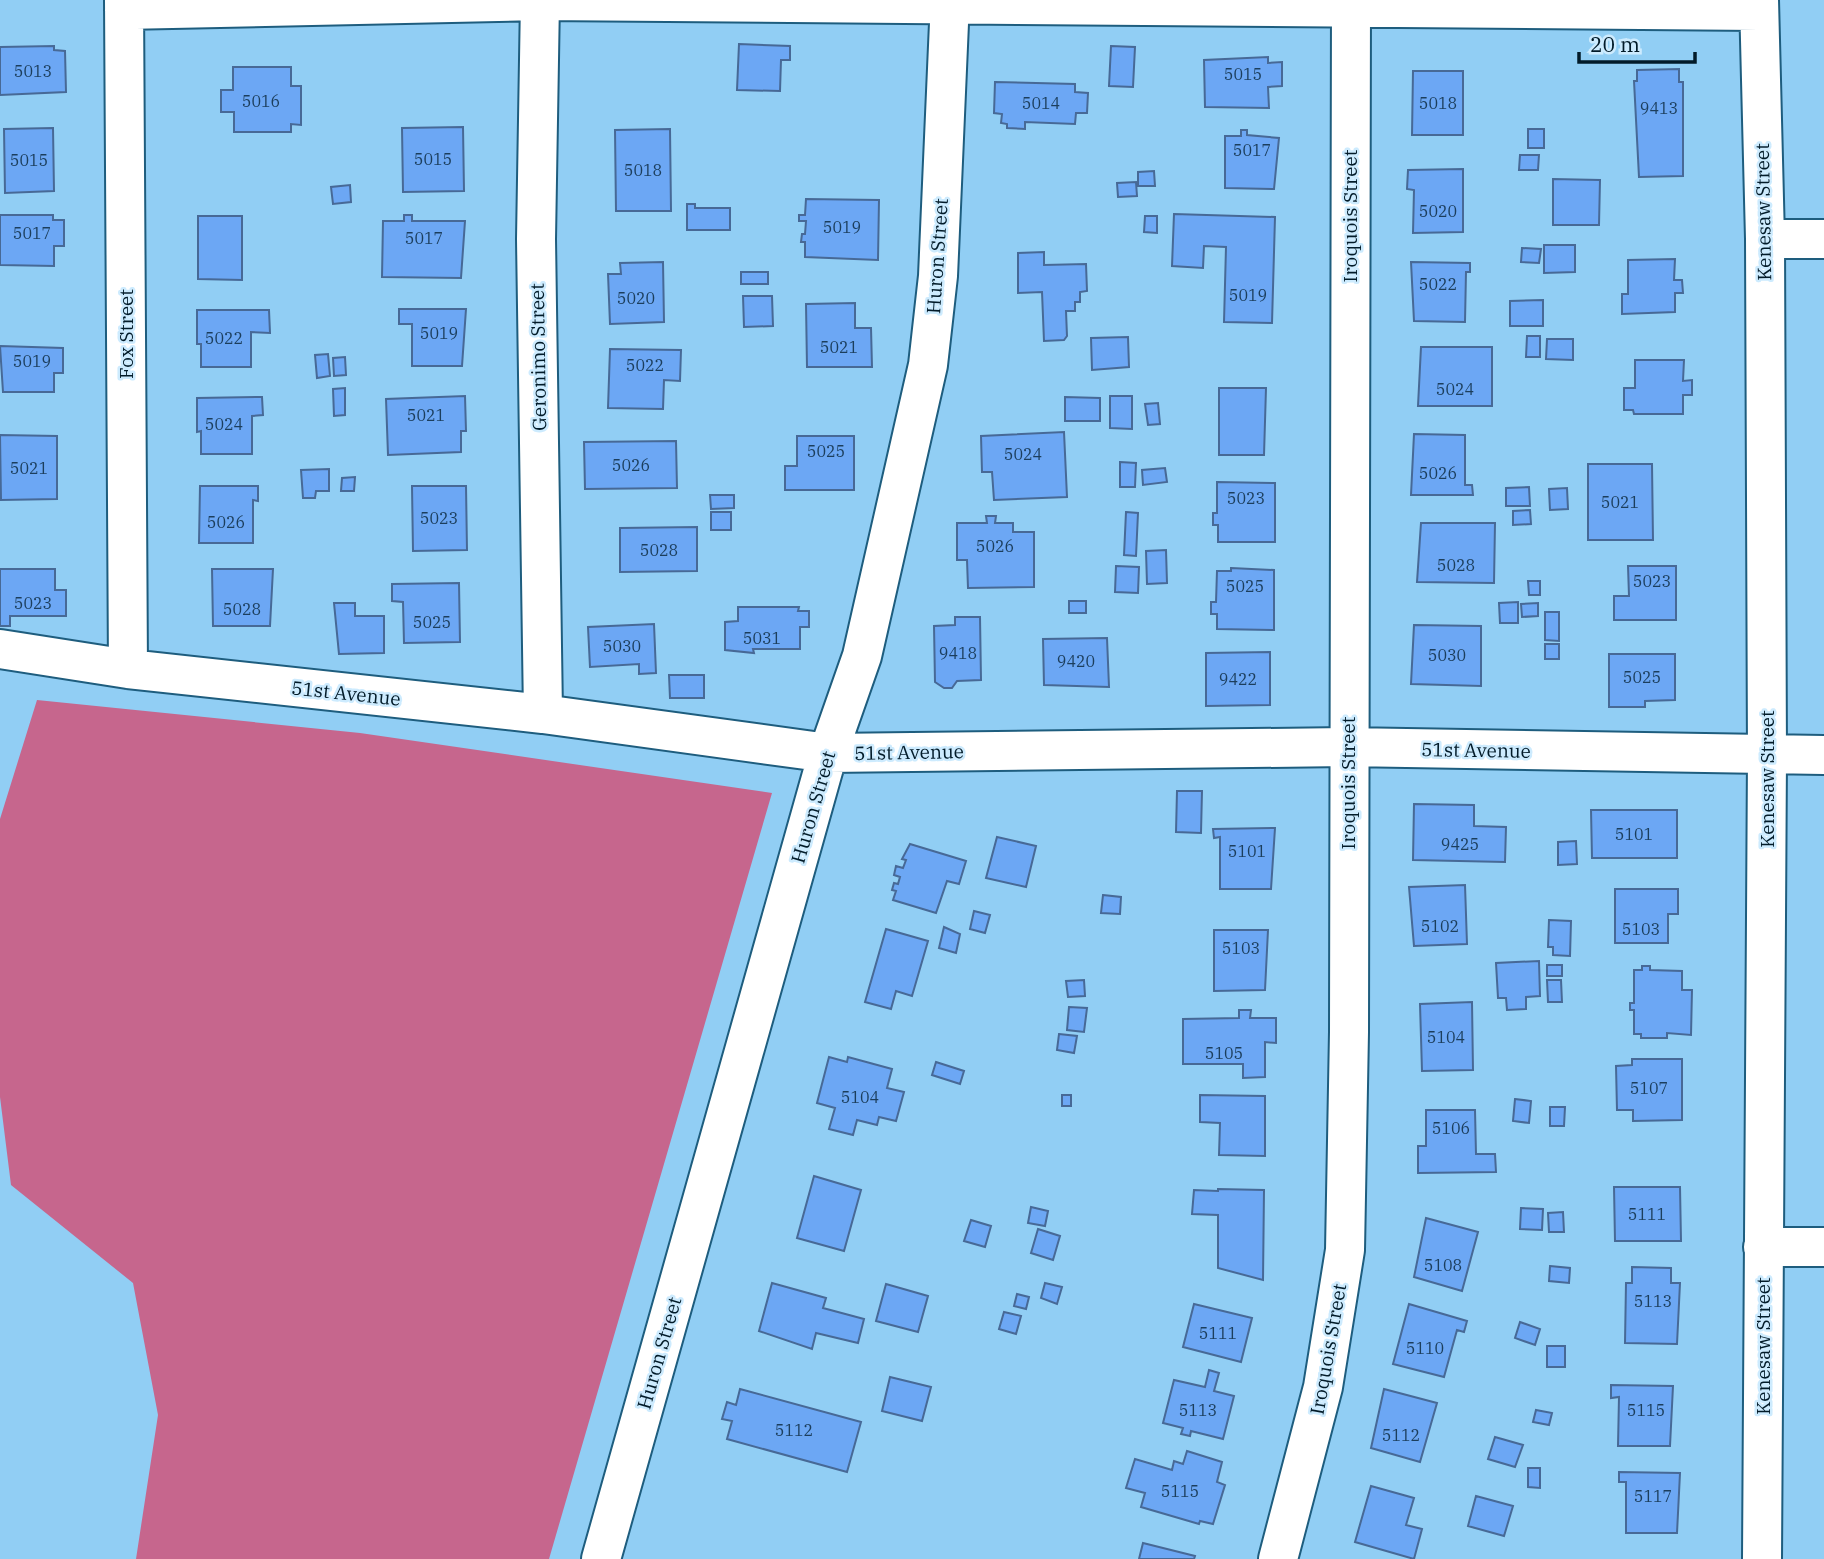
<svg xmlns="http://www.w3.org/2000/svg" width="1824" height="1559" font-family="'IBM Plex Serif',serif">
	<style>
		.forest { fill: #c6668d }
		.building { fill: #6ca7f4; stroke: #476996; stroke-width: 2 }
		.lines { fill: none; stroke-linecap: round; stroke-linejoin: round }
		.minor-casing { stroke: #1e5d7e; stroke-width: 42 }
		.minor { stroke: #fff; stroke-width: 38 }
		.labels { text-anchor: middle; stroke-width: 5; stroke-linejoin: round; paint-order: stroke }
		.number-label { font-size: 16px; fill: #1c3e5c }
		.street-label { font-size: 19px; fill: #021b29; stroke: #cdebfe }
	</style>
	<rect width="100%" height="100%" fill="#91cef4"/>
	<path class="forest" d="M37,700l323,33 412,60 -223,766h-413l22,-144 -25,-132 -122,-98 -11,-88v-278z"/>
	<path class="building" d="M739,44l51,2v14h-9l-1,31 -43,-1z
		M54,46v4l11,1 1,41 -66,3v-48z
		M1111,46l24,1 -2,40 -24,-1z
		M1268,57v6l14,-1v24l-14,1 1,21 -64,-1 -1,-47z
		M233,67h58v19h10v39l-10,-1v8h-57v-20h-13v-22h12z
		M1679,69v13h4v94l-44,1 -5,-96h3v-11z
		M1413,71h50v64h-51z
		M995,82l80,2v8l13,1 -1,20h-11l-1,11 -50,-2v7l-18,-1v-4l-6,-1 1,-9 -8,-1z
		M463,127l1,64 -61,1 -1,-64z
		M53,128l1,63 -49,2 -1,-64z
		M670,129l1,82h-55l-1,-81z
		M1528,129h16v19h-16z
		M1241,130h6v5l32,3 -5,51 -49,-1v-52h16z
		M1520,155h19l-1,15h-19z
		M1463,169v63l-50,1 1,-43 -7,-1 1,-19z
		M1154,171l1,15h-17v-14z
		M1553,179l47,1 -1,45h-46z
		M1136,182l1,14 -19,1 -1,-14z
		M350,185l1,17 -18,2 -2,-17z
		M806,199l73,1 -1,60 -73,-3v-15h-4l1,-8h3l1,-13h-7v-6h6z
		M687,204h8v4h35v22h-43z
		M1174,214l101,3 -3,106 -48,-1 2,-75 -22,-1 -1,22 -31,-2z
		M0,215h53v5h11v26h-10v20l-54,-1z
		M404,215h8v6h53l-4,57 -79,-1 1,-56h21z
		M198,216h44v64l-44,-1z
		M1145,216h12v17l-13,-1z
		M1544,245h31v27l-31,1z
		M1522,248l19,1 -2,14 -18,-1z
		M1044,252v13l42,-1 1,27 -7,1v10h-5v9h-9l1,25 -3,4 -20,1 -2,-49 -24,1v-40z
		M1675,259l-1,21h8l1,13h-8v19l-53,2v-20h6v-34z
		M663,262l1,60 -54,2 -2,-50h13l-1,-11z
		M1411,262l59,1v9h-4l-1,50 -51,-1z
		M741,272h27v12h-27z
		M743,296h29l1,30 -29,1z
		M1543,300v26h-33v-25z
		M855,303v25h16l1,39h-65l-1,-63z
		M399,309h67l-4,57h-50v-42h-13z
		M197,310h72l1,23 -19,-1v35h-50v-23h-4z
		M1527,336h13v21h-14z
		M1128,337l1,30 -37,3 -1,-32z
		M1547,339h26v21l-27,-1z
		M0,346l63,2v25h-9v19h-51z
		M1421,347h71v59h-74z
		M610,349l71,1 -1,31 -16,-1 -1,29 -55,-1z
		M328,354l2,22 -13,2 -2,-23z
		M345,357l1,18 -12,1 -1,-18z
		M1635,360h49l-1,21 9,-1v15h-9v19h-49l-1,-4h-9v-22h11z
		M345,388v27l-11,1 -1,-27z
		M1219,388h47l-2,67h-45z
		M465,396l1,35h-5v21l-73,3 -2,-56z
		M1110,396h22v33l-22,-1z
		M262,397l1,18 -11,1v38h-51v-23l-4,1v-34z
		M1065,397l35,1v23h-35z
		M1158,403l2,21 -12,1 -3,-21z
		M1064,432l3,65 -73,3 -2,-28h-10l-1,-36z
		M1414,434l51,1v50h7l1,10h-62z
		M0,435l57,1v63l-56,1z
		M797,436h57v54h-69v-24h12z
		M676,441l1,47 -92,1 -1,-47z
		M1120,462l16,1 -1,24h-15z
		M1588,464h64l1,76h-65z
		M1165,468l2,14 -24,3 -1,-15z
		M329,469v22h-13l-1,7h-12l-2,-28z
		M355,477l-1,14h-13l1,-13z
		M1217,482l58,1v59h-57v-17h-5v-12h4z
		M200,486h58v15l-5,-1v43h-54z
		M412,486h54l1,64 -54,1z
		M1529,487l1,19h-24v-18z
		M1567,488l1,21 -18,1 -1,-21z
		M710,495h24v13l-23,1z
		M1530,510l1,14 -18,1v-14z
		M711,512h20v18h-20z
		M1126,512l12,1 -2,43 -12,-1z
		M986,516h10l-1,7h18v9h21v55l-66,1 -1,-28h-10v-37h30z
		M1421,523h74l-1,60 -77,-1z
		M697,527v44l-77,1v-44z
		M1166,550l1,33 -20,1 -1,-33z
		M1116,566l23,1 -1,26 -23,-1z
		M1628,566h48v54h-62v-24h15z
		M1231,568l43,2v60l-57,-1v-15h-6v-12h5l1,-31h14z
		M0,569h55v21h11v26h-56v10h-10z
		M212,569h61l-3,57h-57z
		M1528,581h12v14h-11z
		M459,583l1,59 -56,1 -1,-41 -11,-1v-17z
		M1069,601h17v12h-17z
		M1518,602v21h-18l-1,-20z
		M334,603h21v13h29v37l-45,1z
		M1538,603v13l-16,1 -1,-13z
		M738,607h61l-1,4h11v16h-9v22h-47l1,4 -29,-3v-28l13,-1z
		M1545,612h14v29l-14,-1z
		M955,617h25l1,63 -24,1 -5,7h-8l-9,-6 -1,-56 21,-1z
		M654,624l2,49 -17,1v-10l-49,3 -2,-40z
		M1414,625l67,1v60l-70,-2z
		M1107,638l2,49 -65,-2 -1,-46z
		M1545,644h14v15h-14z
		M1270,652v53l-64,1v-53z
		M1609,654h66v46l-30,1v6h-36z
		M669,675h35v23h-34z
		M1177,791h25l-1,42 -25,-1z
		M1414,804l60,1v21l32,1 -1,35 -92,-2z
		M1591,810h86v48h-85z
		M1275,828l-4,61h-51v-52l-6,1 -1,-9z
		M997,837l39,9 -10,41 -40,-9z
		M1576,841l1,23 -19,1v-23z
		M910,844l56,17 -7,23 -12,-3 -11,32 -43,-13 3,-9 -4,-1 2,-7 4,1 2,-7 -6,-2 2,-9 7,2 3,-8 -4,-1z
		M1465,885l2,59 -53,2 -5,-59z
		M1615,889h63v25h-10v29h-53z
		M1103,895l18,2 -1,17 -19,-1z
		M974,911l16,4 -5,18 -15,-4z
		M1549,920l22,1 -1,35 -17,-1v-8h-5z
		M944,927l16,7 -4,19 -17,-5z
		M886,929l42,12 -16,55 -16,-5 -5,18 -26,-7z
		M1214,930h54l-3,60 -51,1z
		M1539,961l1,35 -14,1v12l-19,1 -1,-12h-8l-2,-35z
		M1547,965h15v11h-15z
		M1642,966h8v4l32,1v19h10l-1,45 -24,-2v5h-26v-4h-7v-24h-4v-7h4v-33h8z
		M1084,980l1,16 -17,1 -2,-16z
		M1547,980h14l1,22h-14z
		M1472,1002l1,68 -51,1 -2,-67z
		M1069,1007l18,1 -3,24 -17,-2z
		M1239,1010h12l-1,8h26v25l-11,-1v35l-22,1v-14h-60v-45l56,-1z
		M1059,1034l18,2 -3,17 -17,-3z
		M829,1057l18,5 1,-5 44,12 -5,19 17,4 -8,29 -17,-4 -2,8 -20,-5 -4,15 -24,-6 6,-21 -18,-5z
		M1632,1059h50v61l-49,1v-11h-16l-1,-44 16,-1z
		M936,1062l28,9 -4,13 -28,-9z
		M1062,1095h9v11h-9z
		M1200,1095l65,1v60l-46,-1 1,-32 -20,-1z
		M1515,1099l16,2 -2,22 -16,-2z
		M1550,1107h15l-1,19h-14z
		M1426,1110h49l1,44h19l1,18 -78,1v-27h8z
		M814,1176l47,14 -17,61 -47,-13z
		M1614,1187h66l1,54h-66z
		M1218,1189l46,1 -1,90 -45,-12v-53l-26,-1 2,-24 24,1z
		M1031,1207l17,4 -3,15 -17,-3z
		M1521,1208l22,1 -1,21 -22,-1z
		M1563,1212l1,20h-15l-1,-19z
		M1426,1218l52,14 -16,59 -48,-14z
		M971,1220l20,6 -6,21 -21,-6z
		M1038,1229l22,7 -7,24 -22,-7z
		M1550,1266l20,2 -1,15 -20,-2z
		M1632,1267l39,1v15h9l-3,61 -52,-1 1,-60h6z
		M772,1283l54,15 -3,10 41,11 -6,24 -42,-10 -4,16 -53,-18z
		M1045,1283l17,4 -5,17 -16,-6z
		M886,1284l42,12 -10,36 -42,-11z
		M1017,1294l12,3 -3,12 -12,-3z
		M1194,1304l58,14 -11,44 -58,-15z
		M1409,1304l58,17 -3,11 -7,-2 -13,47 -51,-13z
		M1004,1312l17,4 -5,18 -17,-5z
		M1520,1322l20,7 -5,16 -20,-7z
		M1547,1346h18v21h-18z
		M1209,1370l10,3 -5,18 20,5 -11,43 -32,-8 -1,5 -9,-2 2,-6 -20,-5 11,-43 31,7z
		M890,1377l41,10 -9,34 -40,-10z
		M1611,1385l62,1 -3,60h-52l1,-49 -8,1z
		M740,1389l121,33 -14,50 -120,-33 5,-18 -10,-2 5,-17 9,3z
		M1384,1389l53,14 -17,59 -49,-14z
		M1536,1410l16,3 -3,12 -16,-3z
		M1495,1437l28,8 -8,22 -27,-8z
		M1187,1451l35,11 -5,20 8,3 -12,39 -13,-3 -1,3 -58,-17 4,-14 -19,-5 9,-29 37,11 2,-9 9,3z
		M1528,1468h12v20l-12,-1z
		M1619,1472l61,1 -3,60h-51v-51h-7z
		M1371,1486l43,12 -8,27 16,4 -8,30 -59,-17z
		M1476,1496l37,10 -9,30 -36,-10z
		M1143,1543l52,13 -1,3h-55z"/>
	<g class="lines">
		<defs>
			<path id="minor" d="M124,0l4,669
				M540,0l-4,239 7,475
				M1759,0l6,239 2,517 -5,803
				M124,10l416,-9 1219,10
				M1765,239h59
				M0,649l128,20 415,45 285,39 519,-6 477,8
				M1763,1247h61
				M601,1559l227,-806 34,-97 66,-291 10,-89 12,-276
				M1278,1559l45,-172 22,-137 4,-218 2,-1032"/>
		</defs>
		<use href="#minor" class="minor-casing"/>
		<use href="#minor" class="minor"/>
	</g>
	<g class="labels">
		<g class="number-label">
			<text x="33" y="77">5013</text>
			<text x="1243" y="80">5015</text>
			<text x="261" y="107">5016</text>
			<text x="1041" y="109">5014</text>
			<text x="1438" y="109">5018</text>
			<text x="1659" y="114">9413</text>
			<text x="1252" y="156">5017</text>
			<text x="433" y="165">5015</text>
			<text x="29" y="166">5015</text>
			<text x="643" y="176">5018</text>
			<text x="1438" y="217">5020</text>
			<text x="842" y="233">5019</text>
			<text x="32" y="239">5017</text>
			<text x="424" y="244">5017</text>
			<text x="1438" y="290">5022</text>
			<text x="1248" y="301">5019</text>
			<text x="636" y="304">5020</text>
			<text x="439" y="339">5019</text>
			<text x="224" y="344">5022</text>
			<text x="839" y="353">5021</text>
			<text x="32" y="367">5019</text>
			<text x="645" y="371">5022</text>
			<text x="1455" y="395">5024</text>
			<text x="426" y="421">5021</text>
			<text x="224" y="430">5024</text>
			<text x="826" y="457">5025</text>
			<text x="1023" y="460">5024</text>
			<text x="631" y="471">5026</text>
			<text x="29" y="474">5021</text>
			<text x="1438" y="479">5026</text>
			<text x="1246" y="504">5023</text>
			<text x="1620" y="508">5021</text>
			<text x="439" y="524">5023</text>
			<text x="226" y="528">5026</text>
			<text x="995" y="552">5026</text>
			<text x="659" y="556">5028</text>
			<text x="1456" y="571">5028</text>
			<text x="1652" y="587">5023</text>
			<text x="1245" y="592">5025</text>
			<text x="33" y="609">5023</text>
			<text x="242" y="615">5028</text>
			<text x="432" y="628">5025</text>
			<text x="762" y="644">5031</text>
			<text x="622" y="652">5030</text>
			<text x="958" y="659">9418</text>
			<text x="1447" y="661">5030</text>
			<text x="1076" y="667">9420</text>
			<text x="1642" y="683">5025</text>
			<text x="1238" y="685">9422</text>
			<text x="1634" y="840">5101</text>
			<text x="1460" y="850">9425</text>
			<text x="1247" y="857">5101</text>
			<text x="1440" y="932">5102</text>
			<text x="1641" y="935">5103</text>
			<text x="1241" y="954">5103</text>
			<text x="1446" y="1043">5104</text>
			<text x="1224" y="1059">5105</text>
			<text x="1649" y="1094">5107</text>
			<text x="860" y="1103">5104</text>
			<text x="1451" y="1134">5106</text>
			<text x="1647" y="1220">5111</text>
			<text x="1443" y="1271">5108</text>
			<text x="1653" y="1307">5113</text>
			<text x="1218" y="1339">5111</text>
			<text x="1425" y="1354">5110</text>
			<text x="1198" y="1416">5113</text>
			<text x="1646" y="1416">5115</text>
			<text x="794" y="1436">5112</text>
			<text x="1401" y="1441">5112</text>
			<text x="1180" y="1497">5115</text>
			<text x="1653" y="1502">5117</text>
		</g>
		<g class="street-label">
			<text transform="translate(1763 212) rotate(-91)" y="7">Kenesaw Street</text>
			<text transform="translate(1350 216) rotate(-90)" y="7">Iroquois Street</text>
			<text transform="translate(937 256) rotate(-86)" y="7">Huron Street</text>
			<text transform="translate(126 334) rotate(-90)" y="7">Fox Street</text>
			<text transform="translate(538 357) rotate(-91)" y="7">Geronimo Street</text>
			<text transform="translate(346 693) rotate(6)" y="7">51st Avenue</text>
			<text transform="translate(1476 750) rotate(1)" y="7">51st Avenue</text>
			<text transform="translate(909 752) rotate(-1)" y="7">51st Avenue</text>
			<text transform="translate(1767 779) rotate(-90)" y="7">Kenesaw Street</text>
			<text transform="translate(1348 783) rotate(-90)" y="7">Iroquois Street</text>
			<text transform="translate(813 807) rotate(-74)" y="7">Huron Street</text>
			<text transform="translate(1763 1346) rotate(-90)" y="7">Kenesaw Street</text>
			<text transform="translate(1328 1349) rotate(-80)" y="7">Iroquois Street</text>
			<text transform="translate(659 1353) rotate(-74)" y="7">Huron Street</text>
		</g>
	</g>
	<path d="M1579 52v10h116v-10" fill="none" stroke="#021b29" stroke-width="3.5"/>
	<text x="1590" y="52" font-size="21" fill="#021b29" stroke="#cdebfe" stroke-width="5" paint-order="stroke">20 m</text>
</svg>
